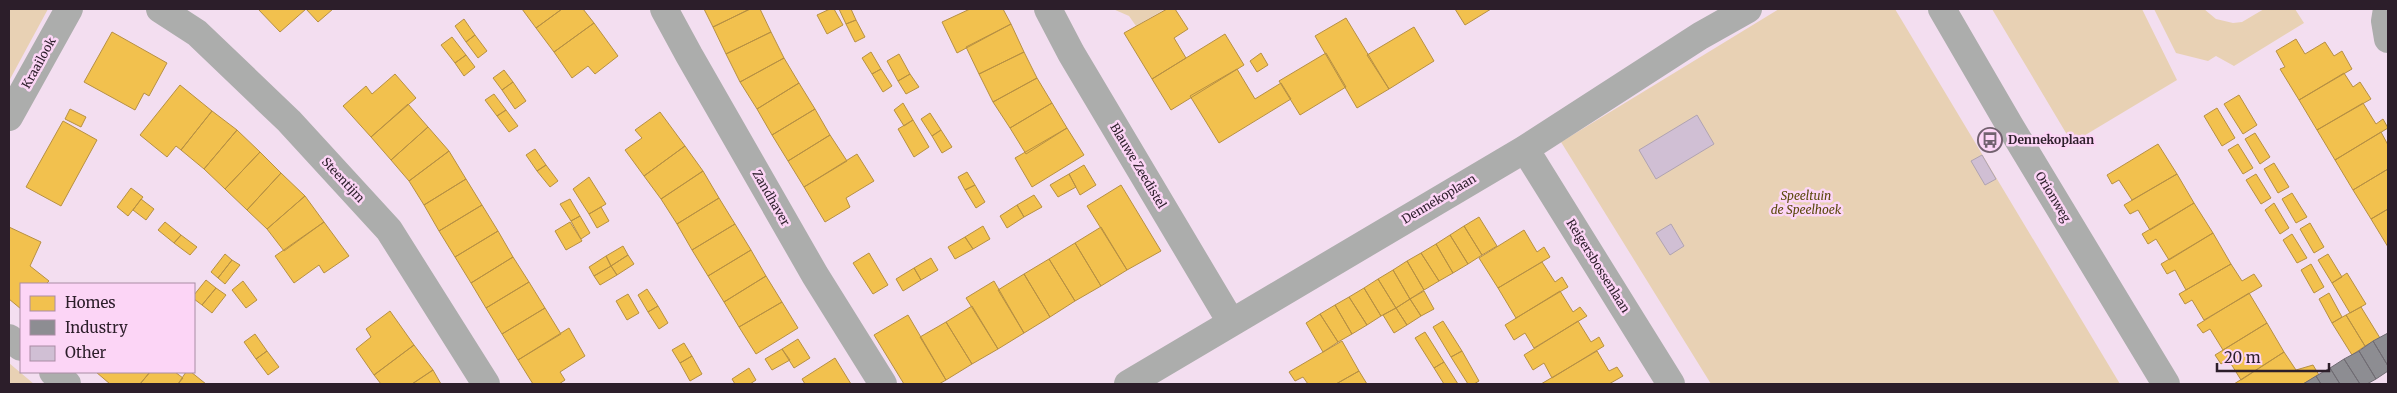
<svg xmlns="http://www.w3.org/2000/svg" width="2397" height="393" font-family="Merriweather,serif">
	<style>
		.green { fill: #e8d1b4 }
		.homes { fill: #f2c14e; stroke: #b79043 }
		.industry { fill: #8d8d92; stroke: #706c73 }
		.building { fill: #d0bfd4; stroke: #b0a3b1 }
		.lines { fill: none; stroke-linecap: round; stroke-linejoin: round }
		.minor { stroke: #acadac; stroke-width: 28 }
		.tertiary { stroke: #acadac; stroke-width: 28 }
		.labels { text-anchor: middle; stroke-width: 5; stroke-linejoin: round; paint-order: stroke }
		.street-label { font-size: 12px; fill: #2c1e2a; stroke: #fcd5f6 }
		.poi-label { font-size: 12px; font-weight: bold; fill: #2c1e2a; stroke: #fcd5f6; text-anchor: start }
		.park-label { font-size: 12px; font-style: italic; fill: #5a480c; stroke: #fcd5f6 }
	</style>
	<rect width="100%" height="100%" fill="#f3def0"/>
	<path class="green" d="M9,9h39l-39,72z
		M1113,9h52l-29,17 -7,-10z
		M1779,9h116l225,375h-409l-150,-242z
		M1992,9h150l35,71 -105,63z
		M2154,9h50l12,10 17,4 9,-1 22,-13h31l9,14 -70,43 -18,-10 -8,5 -32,-8z
		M9,363l25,21h-25z"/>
	<path class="homes" d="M258,9h75l-15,13 -12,-13 -26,23z
		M522,9h40l-26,19z
		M562,9h21l11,14 -40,29 -18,-24z
		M704,9h46l-37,18z
		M750,9h10l11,23 -45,22 -13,-27z
		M830,9h4l9,16 -16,9 -10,-19z
		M839,9h12l5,11 -10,4z
		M970,9h33l8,15 -54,29 -15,-31z
		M1167,9h8l13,20 -14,9 12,20 -34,21 -28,-46z
		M1455,9h36l-26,16z
		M1346,18l43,71 -32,19 -42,-72z
		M464,19l11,16 -9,7 -11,-16z
		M856,20l9,17 -10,5 -9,-18z
		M594,23l24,33 -23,18 -7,-8 -16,12 -18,-26z
		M1011,24l13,28 -45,22 -13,-27z
		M1414,27l20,34 -45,28 -22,-34z
		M112,32l55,31 -18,33 -5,-3 -9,17 -51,-28z
		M771,32l13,26 -44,24 -14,-28z
		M1225,34l19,31 -73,45 -19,-31z
		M475,35l12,16 -9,7 -12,-16z
		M452,37l14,18 -11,8 -14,-18z
		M2296,39l9,15 20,-12 9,14 8,-5 10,18 -53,31 -19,-31 5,-2 -9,-16z
		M871,52l10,17 -9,5 -10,-16z
		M1024,52l13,26 -44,24 -14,-28z
		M1261,53l7,12 -11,7 -7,-11z
		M1326,53l20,34 -46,28 -21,-34z
		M899,54l11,20 -12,7 -11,-20z
		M466,55l9,12 -11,9 -9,-13z
		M784,58l15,25 -42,26 -17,-27z
		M881,69l11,17 -9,6 -11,-18z
		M1237,69l18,30 26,-16 10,16 -72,44 -29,-47z
		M504,70l9,12 -11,8 -9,-12z
		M2344,73l9,14 7,-5 11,17 -54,31 -18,-30z
		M395,74l21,24 -45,39 -28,-31 23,-20 6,8z
		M910,74l9,13 -13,7 -8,-13z
		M1037,78l15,25 -42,25 -17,-26z
		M513,82l13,19 -11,8 -13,-19z
		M799,83l16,26 -43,26 -15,-26z
		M180,85l32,26 -31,39 -5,-4 -9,11 -27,-22z
		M494,94l12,16 -9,6 -12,-16z
		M2239,95l18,30 -14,9 -19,-30z
		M903,103l10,17 -9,6 -10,-16z
		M1052,103l15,25 -41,26 -16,-26z
		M2363,103l13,21 7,-5 5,9 -53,32 -18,-30z
		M408,104l20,23 -37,33 -20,-23z
		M2217,108l18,30 -13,8 -18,-30z
		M70,109l16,8 -5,10 -16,-8z
		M815,109l15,26 -42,26 -16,-26z
		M506,110l12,16 -9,6 -12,-16z
		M212,111l25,19 -33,39 -23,-19z
		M660,112l25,34 -41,30 -19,-26 17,-12 -7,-8z
		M930,113l11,17 -9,6 -11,-17z
		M913,120l16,27 -15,10 -16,-28z
		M63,121l34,19 -36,66 -35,-19z
		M428,127l21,24 -40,30 -18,-21z
		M1067,128l17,27 -52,32 -17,-29z
		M237,130l23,22 -35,37 -21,-20z
		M941,130l11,17 -10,6 -10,-17z
		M2381,132l7,13v24l-35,21 -18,-30z
		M2255,133l15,24 -10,7 -15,-25z
		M830,135l17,26 -43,26 -16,-26z
		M2158,144l19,30 -45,26 -13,-20 -7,4 -5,-9z
		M2238,144l15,24 -10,6 -15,-24z
		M685,146l18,25 -42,28 -17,-23z
		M535,149l11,16 -9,6 -11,-16z
		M449,151l17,28 -42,26 -15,-24z
		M260,152l21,21 -34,37 -22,-21z
		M857,154l17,27 -28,17 4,9 -25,15 -21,-35z
		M2274,163l15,24 -11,6 -14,-24z
		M546,165l12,16 -8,6 -13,-16z
		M1084,165l12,20 -16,10 -11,-21z
		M2388,169v40l-17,10 -18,-29z
		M703,171l16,27 -42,26 -16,-25z
		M967,172l8,13 -10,5 -7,-13z
		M281,173l24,23 -38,33 -20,-19z
		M1069,174l7,13 -18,10 -8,-12z
		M2177,174l17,29 -44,27 -12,-20 -8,4 -6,-9z
		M2256,174l15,24 -10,6 -15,-24z
		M589,177l17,27 -17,10 -16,-25z
		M466,179l16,26 -43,26 -15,-26z
		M975,185l10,17 -9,6 -11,-18z
		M1121,185l40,66 -34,19 -40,-64z
		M131,188l12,9 -15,19 -11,-9z
		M2292,193l15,24 -11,6 -14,-24z
		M1034,195l8,12 -18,10 -7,-12z
		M305,196l19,26 -40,29 -17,-22z
		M719,198l16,26 -43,26 -15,-26z
		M141,199l13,10 -8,11 -13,-10z
		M570,199l10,17 -9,5 -11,-17z
		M2194,203l19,30 -44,27 -13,-21 -8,5 -6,-10z
		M2274,203l15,25 -9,6 -15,-24z
		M482,205l16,26 -43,26 -16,-26z
		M1017,205l7,12 -17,11 -7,-12z
		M601,207l8,14 -12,7 -8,-14z
		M2388,209v38l-17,-28z
		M580,216l10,17 -9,6 -10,-18z
		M1479,217l18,29 -15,9 -18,-29z
		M165,222l16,13 -7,8 -16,-13z
		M324,222l25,34 -25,17 -5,-8 -25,18 -19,-27z
		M570,222l12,19 -16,9 -11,-19z
		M2310,223l14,24 -10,6 -14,-24z
		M735,224l16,26 -43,26 -16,-26z
		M983,226l7,13 -17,10 -8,-12z
		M1464,226l18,29 -14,9 -18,-29z
		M9,227l32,15 -11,24 19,15 -3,3h-25v25l-12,-10z
		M1101,227l26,43 -26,16 -26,-43z
		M1524,230l13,22 7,-5 6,10 -52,31 -19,-30z
		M498,231l15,26 -42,26 -16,-26z
		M2213,233l18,31 -45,26 -11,-20 -8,4 -6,-10z
		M2292,234l15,24 -10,5 -14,-23z
		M181,235l16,12 -7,8 -16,-12z
		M1450,235l18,29 -15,9 -17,-29z
		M965,237l8,12 -18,10 -7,-12z
		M1075,243l26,43 -26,15 -26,-42z
		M1436,244l17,29 -14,8 -18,-28z
		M623,246l5,9 -17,11 -5,-10z
		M751,250l15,26 -42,26 -16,-26z
		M869,253l19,32 -15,9 -20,-31z
		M1421,253l18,28 -15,9 -17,-29z
		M225,254l7,6 -14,18 -7,-6z
		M2328,254l14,23 -10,6 -14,-23z
		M628,255l6,9 -17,11 -6,-9z
		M606,256l5,10 -17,10 -5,-9z
		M513,257l16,25 -43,26 -15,-25z
		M931,258l7,12 -17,10 -7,-12z
		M1049,259l26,42 -25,16 -26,-43z
		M232,260l8,5 -15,19 -7,-6z
		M1407,261l17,29 -14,9 -17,-29z
		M1542,262l13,20 7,-5 6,10 -52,31 -18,-30z
		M2231,264l11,17 12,-7 8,12 -58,34 -12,-20 -7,4 -6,-10z
		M2311,264l13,23 -10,6 -13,-23z
		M611,266l6,9 -17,10 -6,-9z
		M914,268l7,12 -18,11 -7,-12z
		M1393,270l17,29 -14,9 -18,-29z
		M2347,273l19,31 -16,9 -18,-30z
		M1024,274l26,43 -26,16 -26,-43z
		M766,276l16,26 -43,25 -15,-25z
		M1378,279l18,29 -15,8 -17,-28z
		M206,280l10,8 -14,17 -8,-6v-4z
		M243,281l14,19 -11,8 -14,-18z
		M994,281l30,52 -26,16 -32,-51z
		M529,282l16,26 -43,26 -16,-26z
		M216,288l10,7 -14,18 -10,-8z
		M1364,288l17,28 -14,9 -18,-28z
		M647,289l11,17 -10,6 -10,-17z
		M1424,291l10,18 -13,7 -11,-17z
		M1560,291l13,21 7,-5 7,9 -53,32 -9,-15 -11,7 -9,-15z
		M2249,293l18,30 -44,27 -13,-21 -7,4 -6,-8z
		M2329,293l13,24 -10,6 -13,-24z
		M628,294l11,19 -12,7 -11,-19z
		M1349,297l18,28 -15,9 -17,-29z
		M1410,299l11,17 -14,9 -11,-17z
		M782,302l16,26 -42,26 -17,-27z
		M1335,305l17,29 -14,8 -18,-28z
		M658,306l10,17 -9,6 -11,-17z
		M972,306l26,43 -26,15 -26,-42z
		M2361,307l19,31 -15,8 -19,-31z
		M545,308l16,26 -43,26 -16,-26z
		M1396,308l11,17 -13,8 -11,-18z
		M390,311l24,34 -40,30 -18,-26 15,-12 -5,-8z
		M1320,314l18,28 -15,10 -17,-29z
		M908,315l38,65 -7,4h-35l-30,-49z
		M2346,315l19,31 -13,9 -20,-32z
		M1443,321l19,30 -11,6 -18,-30z
		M1578,321l13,21 8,-5 5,9 -52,32 -8,-15 -11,7 -9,-15z
		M946,322l26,42 -26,16 -26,-43z
		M2267,323l17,29 -43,28 -13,-21 -7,5 -6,-9z
		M569,328l16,28 -25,16 5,8 -6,4h-26l-15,-24z
		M1425,332l19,30 -10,6 -19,-30z
		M255,334l12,17 -11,8 -12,-17z
		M798,339l12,19 -16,10 -12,-19z
		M1342,341l17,30 -23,13h-28l-5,-7 -8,4 -6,-9z
		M684,343l8,13 -12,7 -8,-13z
		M414,345l19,25 -21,14h-31l-7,-9z
		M782,349l8,11 -18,10 -7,-11z
		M267,351l12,16 -11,8 -12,-16z
		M1462,351l17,30 -5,3h-6l-17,-27z
		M1597,351l12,20 8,-4 6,9 -14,8h-68z
		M2284,352l12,18 17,-5 6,10 -16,9h-69z
		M692,356l10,18 -12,7 -10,-18z
		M835,358l16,26h-46l-3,-5z
		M1444,362l14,22h-14l-10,-16z
		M749,368l7,12 -6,4h-15l-3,-5z
		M433,370l8,14h-29z
		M1359,371l8,13h-31z
		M96,372h54l-10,12h-30z
		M150,372h25l8,6 -5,6h-38z
		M186,372h5l15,12h-28z"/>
	<path class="industry" d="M2388,333v33l-15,-25z
		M2373,341l15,25v5l-12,8 -17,-28z
		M2359,351l17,28 -9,5h-7l-16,-25z
		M2344,359l16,25h-20l-10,-16z
		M2330,368l10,16h-19l-5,-8z
		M2316,376l5,8h-18z"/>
	<path class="building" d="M1697,115l17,29 -58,35 -17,-29z
		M1982,155l14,24 -11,6 -14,-24z
		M1671,224l13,22 -14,9 -14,-22z"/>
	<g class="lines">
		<path class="minor" d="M160,9l37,24 92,88 100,109 97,154
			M664,9l25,46 126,220 68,109
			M1048,9l23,44 160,269
			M2387,9l-2,12 3,18
			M9,117l60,-108
			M1525,149l146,235
			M9,338l12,9
			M53,372l14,12
			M1128,384l397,-235 175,-113 48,-27"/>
		<path class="tertiary" d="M1942,9l68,117 156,258"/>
	</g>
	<defs>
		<symbol id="bus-ring" viewBox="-11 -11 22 22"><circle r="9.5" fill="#fcd5f6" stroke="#72616f" stroke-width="1.5"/><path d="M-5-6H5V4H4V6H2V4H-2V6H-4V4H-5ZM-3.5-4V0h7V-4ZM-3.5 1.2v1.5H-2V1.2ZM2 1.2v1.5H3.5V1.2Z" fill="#72616f"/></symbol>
	</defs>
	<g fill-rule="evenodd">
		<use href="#bus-ring" x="1976" y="126" width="28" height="28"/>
	</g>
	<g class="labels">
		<g class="street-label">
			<text transform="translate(39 63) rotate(-61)" y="4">Kraailook</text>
			<text transform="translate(1138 166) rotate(59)" y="4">Blauwe Zeedistel</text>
			<text transform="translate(343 180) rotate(47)" y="4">Steentijm</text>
			<text transform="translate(2053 197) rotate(59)" y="4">Orionweg</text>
			<text transform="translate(771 198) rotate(60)" y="4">Zandhaver</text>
			<text transform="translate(1439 199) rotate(-31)" y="4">Dennekoplaan</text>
			<text transform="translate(1598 266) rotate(58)" y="4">Reigersbossenlaan</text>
		</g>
		<g class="poi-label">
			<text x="2008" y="144">Dennekoplaan</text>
		</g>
		<g class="park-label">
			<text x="1806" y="200">Speeltuin<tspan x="1806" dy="14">de Speelhoek</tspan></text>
		</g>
	</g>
	<rect width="2397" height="393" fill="none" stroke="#2c1e2a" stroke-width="20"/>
	<rect x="20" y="283" width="175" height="90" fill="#fcd5f6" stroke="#a98ca4"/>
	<rect x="30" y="296" width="25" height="15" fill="#f2c14e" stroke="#a98ca4"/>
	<text x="65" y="308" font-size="15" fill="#2c1e2a">Homes</text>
	<rect x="30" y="320" width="25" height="15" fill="#8d8d92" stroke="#a98ca4"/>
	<text x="65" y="333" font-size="15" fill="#2c1e2a">Industry</text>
	<rect x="30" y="346" width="25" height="15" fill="#d0bfd4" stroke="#a98ca4"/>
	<text x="65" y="358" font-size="15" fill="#2c1e2a">Other</text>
	<path d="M2217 363v8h112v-8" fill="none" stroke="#2c1e2a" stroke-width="2.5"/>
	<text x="2224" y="363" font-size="15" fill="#2c1e2a" stroke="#fcd5f6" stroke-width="4" paint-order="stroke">20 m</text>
</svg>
